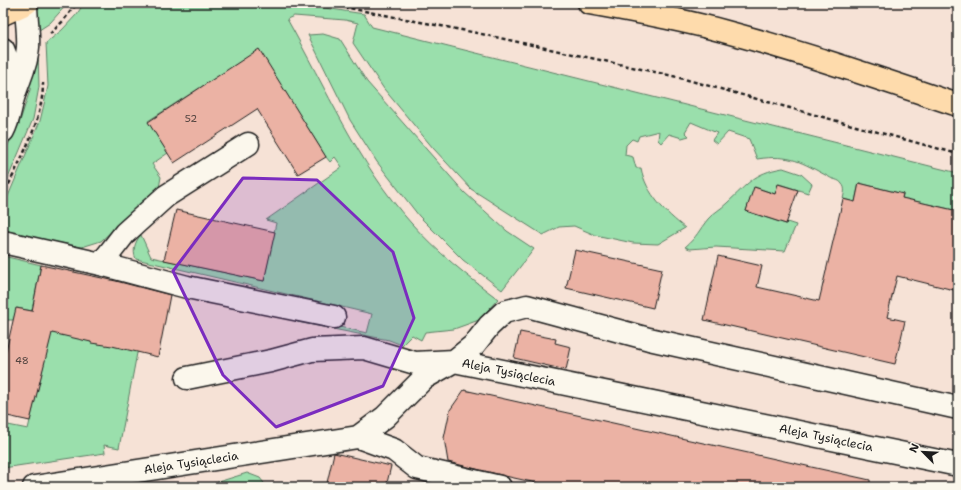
<svg xmlns="http://www.w3.org/2000/svg" width="961" height="490" font-family="'Shantell Sans',sans-serif">
	<style>
		.green { fill: #9adfac; stroke: #5b7e64 }
		.building { fill: #ebb2a4; stroke: #1c1c1c }
		.lines { fill: none; stroke-linecap: round; stroke-linejoin: round }
		.minor-casing { stroke: #1c1c1c; stroke-width: 25 }
		.major-casing { stroke: #1c1c1c; stroke-width: 25 }
		.path { stroke: #1c1c1c; stroke-width: 2.5; stroke-dasharray: 4 3; stroke-linecap: butt }
		.minor { stroke: #fbf7ec; stroke-width: 22 }
		.major { stroke: #fedbac; stroke-width: 22 }
		.marked { fill: #7b2cbf; fill-opacity: 0.2; stroke: #7b2cbf; stroke-width: 3; stroke-linejoin: round }
		.labels { text-anchor: middle; stroke-width: 3; stroke-linejoin: round; paint-order: stroke }
		.number-label { font-size: 10px; fill: #50423e }
		.street-label { font-size: 12px; fill: #1c1c1c; stroke: #fbf7ec }
	</style>
	<rect width="100%" height="100%" fill="#f6e2d6"/>
	<filter id="ink" filterUnits="userSpaceOnUse"><feTurbulence type="fractalNoise" baseFrequency=".025" numOctaves="2"/><feDisplacementMap in="SourceGraphic" scale="8" xChannelSelector="R" yChannelSelector="G"/><feConvolveMatrix kernelMatrix="1 2 1 2 8 2 1 2 1" color-interpolation-filters="sRGB"/></filter>
	<g filter="url(#ink)">
		<path class="green" d="M41,3h27l-18,20 -17,11c0,-10 1,-22 8,-31z
			M84,3h208l72,11 8,13 586,146v38l-56,-13 1,-4 -44,-11 -4,19 -12,-3c1,-5 3,-11 -1,-15 -3,-5 -9,-4 -13,-7 -28,-15 -38,-23 -72,-18l-8,-20 -21,-7 -11,12 -5,-4 5,-7 -26,-11 -6,10 4,4 -7,2 -13,-4 -8,9 -3,-3 1,-9 -20,5 -2,5 -5,-2 -6,6 -1,10 8,2 3,11h5c5,26 25,45 44,60l-27,16 -25,-1 -38,-8 -21,-9 -15,1 -16,8 -72,-46 -38,-41 -49,-59 -31,-46 5,-20 -13,-3 -51,-4 -7,3c39,69 71,145 124,204 26,29 56,53 87,76l-19,21 -25,9 -29,3 -4,8 -9,-5 -10,10 -13,-5 -92,-18 1,-4 69,15 5,-19 -236,-55c-4,-8 -1,-18 5,-24l10,22 113,24 12,-58 -10,-3 76,-53 -7,-10 -5,5 -4,-5 -67,-107 -111,71 20,32 -16,11 9,13 -2,11 -58,53 -19,6 -59,-11 -20,-7v-21l37,-87 5,-21 3,-14 -2,-43 16,-13 15,-16z
			M323,34l17,5 27,43 97,110 43,39 27,18 -32,41 -39,-30 -44,-44 -42,-54 -27,-42 -42,-85z
			M38,49l1,38 -6,32 -30,71v-35l16,-31 11,-34 4,-40z
			M783,168l18,6 11,10 -4,9 -29,-9 -4,10 -20,-7 -9,24 40,13 1,-2 9,3 -11,26 -69,-4 -26,2 -5,-2c12,-10 14,-17 23,-28 5,-6 13,-10 19,-16 21,-19 26,-30 56,-35z
			M3,256l38,9 -9,46 -15,-3 -4,12h-10z
			M55,318l52,27 17,1v3l1,-3 14,6 -2,1 -18,95 -15,-3 1,8 -102,15v-44l25,5z
			M247,473l13,5 7,9h-65z"/>
		<path class="building" d="M259,49l67,108 -28,17 -41,-65 -83,54 -26,-41z
			M859,183l44,11 -1,4 56,13v80l-61,-15 -10,41 18,4 -10,43 -191,-44 14,-64 44,10 -5,21 62,14 24,-102 12,3z
			M778,184l20,6 -12,34 -40,-13 8,-24 21,7z
			M176,210l99,22 -11,49 -100,-21z
			M575,250l87,19 -9,39 -87,-20z
			M41,265l75,16 54,14 -12,62 -46,-11 -21,-3v-1l-39,-9 -22,88 -27,-6v-51l13,-56 16,3z
			M520,332l36,7 -1,4 16,4 -5,23 -52,-12z
			M464,390l406,90v7h-315l-50,-11 -57,-14 -4,-24 6,-28z
			M334,453l57,13 -5,21h-60z"/>
		<g class="lines">
			<defs>
				<g id="minor">
					<path d="M3,49l6,15 5,30"/>
					<path d="M3,131c7,-13 7,-26 12,-39 5,-15 12,-28 13,-45 1,-13 -2,-29 -2,-43"/>
					<path d="M3,242l98,22 86,23 147,30"/>
					<path d="M101,264l24,-31 41,-37 82,-52"/>
					<path d="M187,378l84,-17 41,-11 52,-2 51,15 39,-2 20,-16 15,-19 15,-14 23,-6 122,33 309,69"/>
					<path d="M358,437l36,13 23,18 83,19"/>
					<path id="s1" d="M34,487l324,-50 27,-20 39,-39 30,-17 504,104"/>
				</g>
				<path id="major" d="M589,3c45,8 90,16 134,28 79,21 157,48 235,74
					M3,14l24,-11"/>
			</defs>
			<use href="#minor" class="minor-casing"/>
			<use href="#major" class="major-casing"/>
			<path class="path" d="M323,3l154,30 196,43 285,78
				M786,4v-1
				M50,34l13,-13 14,-18
				M3,197c16,-36 40,-75 40,-114"/>
			<use href="#minor" class="minor"/>
			<use href="#major" class="major"/>
		</g>
	</g>
	<path class="marked" d="M243,178l74,2 76,72 21,66 -31,68 -107,41 -53,-52 -50,-104z"/>
	<g class="labels">
		<g class="number-label">
			<text x="191" y="122">52</text>
			<text x="22" y="364">48</text>
		</g>
		<g class="street-label">
			<text dy="4" stroke="none"><textPath href="#s1" startOffset="507">Aleja Tysiąclecia</textPath></text>
			<text dy="4" stroke="none"><textPath href="#s1" startOffset="831">Aleja Tysiąclecia</textPath></text>
			<text dy="4" stroke="none"><textPath href="#s1" startOffset="159">Aleja Tysiąclecia</textPath></text>
		</g>
	</g>
	<rect width="961" height="490" fill="none" stroke="#fbf7ec" stroke-width="16"/>
	<rect x="8" y="8" width="945" height="474" fill="none" stroke="#1c1c1c" stroke-width="1.5" filter="url(#ink)"/>
	<g transform="translate(923 452) rotate(294)" stroke="#fbf7ec" stroke-width="3" paint-order="stroke">
	<path d="M0-3L7 15L0 10L-7 15Z" fill="#1c1c1c"/>
	<text y="-6" font-size="11" font-weight="bold" text-anchor="middle" fill="#1c1c1c">N</text>
	</g>
</svg>
